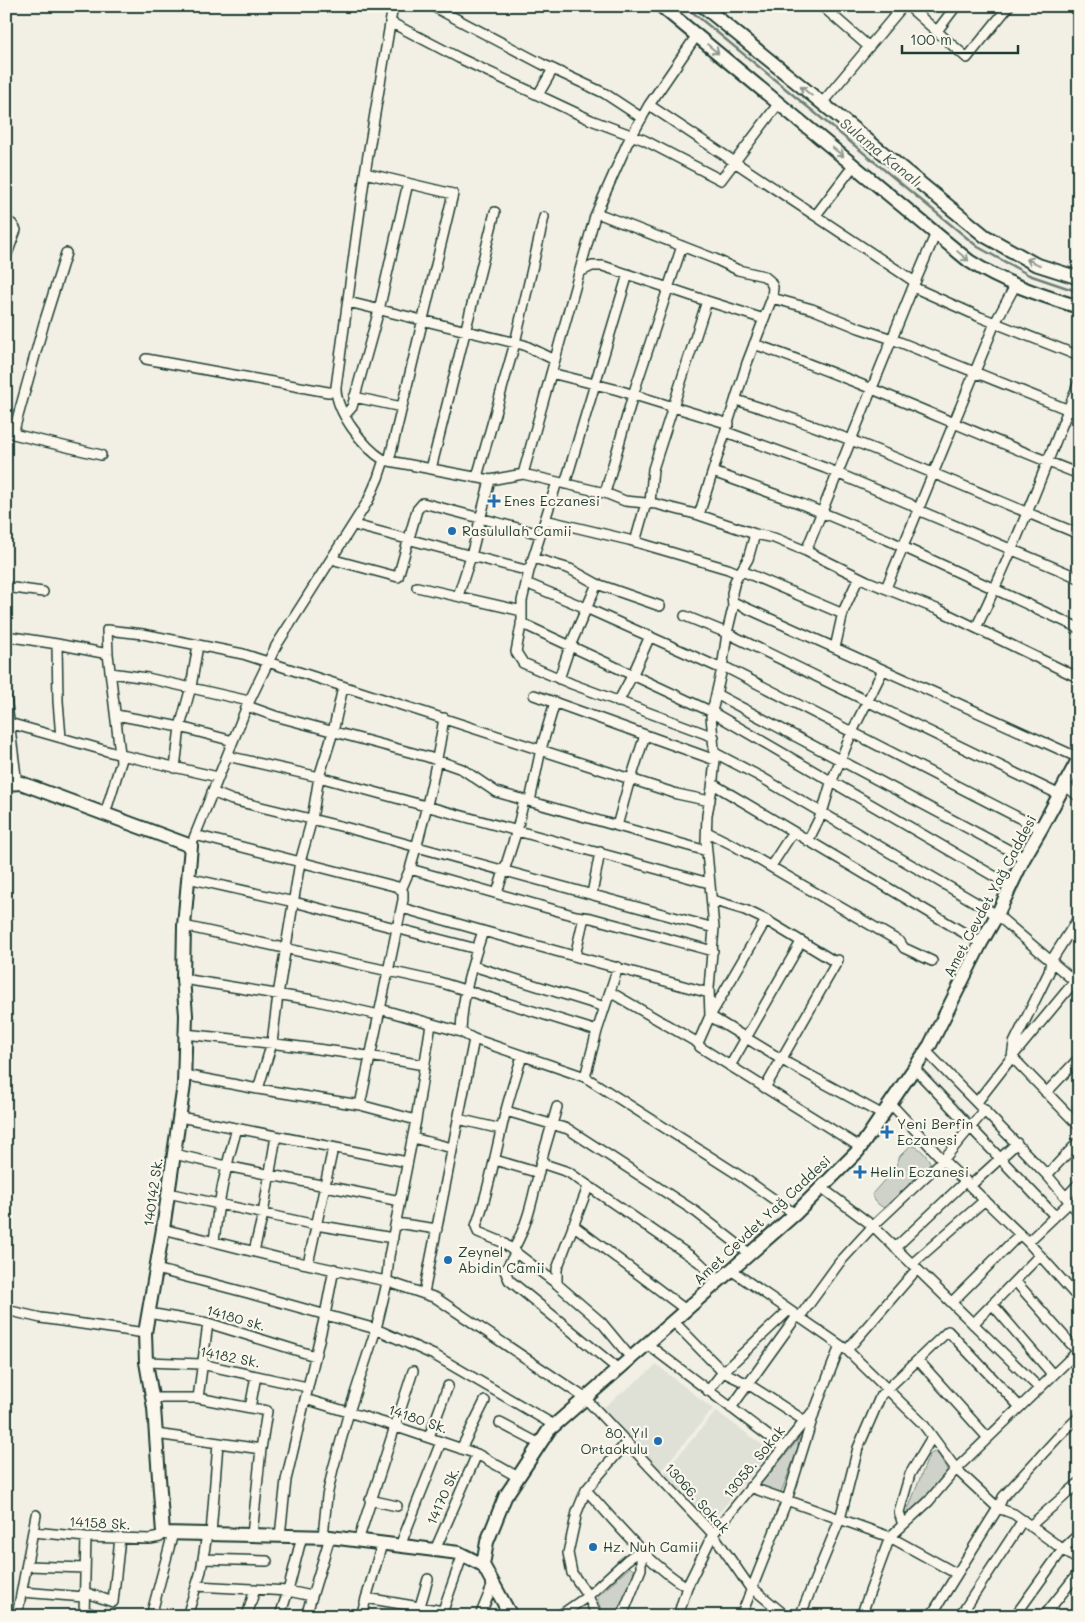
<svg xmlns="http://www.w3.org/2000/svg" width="1085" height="1622" font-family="Mali,sans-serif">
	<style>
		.built { fill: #e0e1d6 }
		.green { fill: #cfd2c8; stroke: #77887e }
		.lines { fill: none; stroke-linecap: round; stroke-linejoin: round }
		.stream { stroke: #6e7f75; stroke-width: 2.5 }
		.street-casing { stroke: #1f3d34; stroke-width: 12 }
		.secondary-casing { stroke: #1f3d34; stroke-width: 16 }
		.street { stroke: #fbf7ec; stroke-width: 9 }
		.secondary { stroke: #fbf7ec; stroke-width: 12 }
		.oneway { stroke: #8d9a90 }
		.poi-dot { fill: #1f6fb2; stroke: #fbf7ec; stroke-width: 2 }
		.labels { text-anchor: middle; stroke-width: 4.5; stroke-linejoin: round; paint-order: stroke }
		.poi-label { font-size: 14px; fill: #1f3d34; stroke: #fbf7ec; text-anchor: start }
		.street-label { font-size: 14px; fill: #1f3d34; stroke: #fbf7ec }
		.water-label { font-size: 15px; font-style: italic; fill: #465e55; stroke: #fbf7ec }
	</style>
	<rect width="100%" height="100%" fill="#f2f0e5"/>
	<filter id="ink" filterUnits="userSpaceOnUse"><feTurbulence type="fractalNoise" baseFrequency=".02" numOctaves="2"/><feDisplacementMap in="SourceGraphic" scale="10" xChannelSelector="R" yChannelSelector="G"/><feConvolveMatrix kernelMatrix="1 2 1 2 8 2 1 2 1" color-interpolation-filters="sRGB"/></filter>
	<g filter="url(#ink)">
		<path class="built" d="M657,1365l56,44 -54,64 -59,-63z
			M716,1411l55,40 -59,70h-5l-45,-46z"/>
		<path class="green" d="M911,1145c8,1 17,12 20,19l-2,4 -40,39 -4,1c-6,-2 -11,-7 -13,-14l23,-26 5,-12z
			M799,1439h3l-22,56 -20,-10z
			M934,1452l5,3 10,18 -20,23 -24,21 24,-62z
			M630,1567l4,4v4l-16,41h-14l-6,-14v-6z"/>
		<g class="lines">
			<path class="stream" d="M685,6l293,241 51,28 50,17"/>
			<defs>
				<path id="street" d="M393,6l-28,167 -29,214c-1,24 28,61 48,73l106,20 33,-6 82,19 20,8 31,3 43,11 56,19 19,4 32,13 61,30 72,29 140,68
					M432,6l110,58 62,29 38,25
					M822,6l47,41
					M908,6l59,52 42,-52
					M390,22l69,36 132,62 53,20 77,40 58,-77
					M937,31l19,-25
					M538,95l15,-26
					M822,103l81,-97
					M649,105l266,177
					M365,173l88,21 -64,267
					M597,213l118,46 23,11 26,6 6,5 3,6 -1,11
					M816,215l38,-50
					M6,221l6,3 4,6 -10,27
					M580,272l12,-6h11l104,35 -54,168 -3,34
					M913,287l67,30 99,39
					M707,301l57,18
					M348,302l176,43 31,15
					M754,344c110,38 216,88 325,130
					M146,359l182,33h7
					M551,373l67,17 111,34
					M354,397l48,10
					M736,400c118,36 229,88 343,134
					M345,415l7,-8 27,-97 29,-127
					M726,432l99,36 85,36 8,6 161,68
					M6,434h7l88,21
					M13,434l31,-111 22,-70
					M431,469l64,-257
					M713,472l86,31 89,37 191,88
					M523,474l72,-258 32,-72 22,-39 48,-70
					M477,477l38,-134 29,-126
					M557,482l-28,89 -7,30v19l-6,32 7,11 49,21 142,53
					M565,484l63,-210
					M605,493l28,-98 49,-149
					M699,515l48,-152 25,-65 40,11 47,19 33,11 187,75
					M545,520l84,20 99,29 12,5
					M354,525l175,46
					M635,542l11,-39
					M806,551l107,-264 23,-54
					M332,558l6,3 60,16 19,-67 6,-7 117,31
					M533,558l37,11 27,15 63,22
					M742,571l101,43
					M526,583l60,25 136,61
					M6,587l37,5
					M417,587l105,24
					M886,588l109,-265 20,-37
					M458,596l13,-40 19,-76
					M733,602l346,156
					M685,616l42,17 333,162
					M521,623l191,89 299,174
					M976,628c39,-80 70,-163 103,-246
					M6,636l51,8
					M835,648l8,-36 16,-35
					M723,666l310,159 9,2
					M111,673l36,5 102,23
					M559,679l11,-33 27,-62
					M716,694l308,164
					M534,695l181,65
					M6,697l11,87
					M618,702l15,-28 17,-38
					M247,706l28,10 153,41 34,12 34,23 211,59
					M116,715l64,12 53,14
					M9,723l112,32 97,22
					M61,738l-3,-37 -1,-57 51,10
					M715,753l44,23 238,139 82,70
					M227,756l92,21 390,106
					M175,768l5,-41 11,-40 7,-42
					M631,779l14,-44
					M713,784l268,159
					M1065,785l14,12
					M212,792l20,8 112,27 370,101
					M530,801l11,-52 14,-47
					M105,814l16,-52 -13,-108 -1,-24 36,4 100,20 434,140 33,7
					M617,826l13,-47
					M707,832l28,14 165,96 4,6 28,13
					M195,835l203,52 5,5v8l-43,205
					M194,838l53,-132 29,-60 92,-145 10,-23 6,-18
					M808,841l14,-28 9,-30 21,-51 31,-62
					M771,866l22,-34
					M410,869c15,-51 26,-98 34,-151
					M188,878l106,24 183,47
					M401,890l9,-21 166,47 15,2 122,33
					M497,893l20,-63 7,-30
					M592,894l8,-42
					M712,900l33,10 21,10 71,43
					M402,908l81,23c-11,33 -21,66 -22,101
					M1079,917l-28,44 -2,11 -35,71 -2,14 67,69
					M766,920l-56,96 79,48 94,51
					M184,926l255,56 158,49
					M483,931l226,62
					M575,956l9,-39
					M473,966l132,41
					M183,979l130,21 66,15
					M610,992l88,51 2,4 160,100
					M380,1009l81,23 13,7 111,38 160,102 50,35
					M184,1034c81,8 161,17 240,31
					M698,1043l12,-27 -1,-28 5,-60 -8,-87 1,-26 5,-27 3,-28 -4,-44 11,-47 5,-36 6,-25 -1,-15 3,-12 13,-22 7,-25
					M926,1051l121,124 32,38
					M522,1056c-6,20 -13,41 -18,62 -9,37 -15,73 -28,108l2,6 24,10 55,42
					M730,1066l71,-124
					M914,1068l141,148
					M184,1075l74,14 102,16 56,15 -27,136 -3,31 -10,42 -27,83 -16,57 -6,27 -4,41
					M585,1077l12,-46 21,-64
					M765,1088l73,-128
					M258,1089l14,-46 6,-48 22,-133 12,-43 7,-42 14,-45 10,-45
					M1046,1093l33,-35
					M977,1102l35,-45 67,-81
					M890,1103l53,57 85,82 51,57
					M506,1111l62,18 128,83 54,42
					M180,1117l227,45
					M458,1119l43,10
					M416,1120l15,-96
					M413,1138l39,10
					M174,1154l52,12 174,35
					M495,1160l44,13
					M541,1163l27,9 131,90 20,19
					M1047,1175l32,-34
					M970,1186l47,-43
					M588,1187l-31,82v15l45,39 29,35
					M822,1188l51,38 166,162
					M168,1193l148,32 77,13
					M1066,1197l13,-14
					M396,1223l41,6
					M573,1225l113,85
					M163,1229l116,29 107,23 50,17 149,100 128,136 38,55 5,2 30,25
					M214,1241c4,-39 12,-76 23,-113
					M1028,1242l42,-40
					M895,1248l71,-67
					M513,1250c16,-27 21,-58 28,-88 5,-18 11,-37 16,-55
					M254,1251l9,-37 13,-78
					M516,1252l-11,19 4,9 109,89
					M308,1264l25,-116
					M912,1264l73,-64
					M156,1269l92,24 128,36 60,27 118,69
					M731,1270l116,80 76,74 33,45 42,39 16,6 65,47
					M1015,1281l64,72
					M424,1293l50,-254
					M952,1302l68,-68
					M992,1304l61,71
					M6,1310l35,8 104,15
					M148,1313l60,10 107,33
					M799,1318l40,-55 34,-37 70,-66 42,-50
					M673,1321l37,38 13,13 25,12 57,37
					M973,1324l67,-69
					M647,1344l136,103
					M847,1350l70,-81
					M918,1360l70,78
					M146,1362l55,2 106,23
					M708,1391l15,-19 66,-62
					M152,1398h46l69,13 -6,38 -9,86
					M198,1398l10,-75
					M305,1399l86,26 86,29 41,23
					M250,1408l6,-32
					M731,1408l66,-92
					M500,1423l40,21
					M156,1434l105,15
					M429,1437l19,-51
					M461,1449l24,-48
					M750,1487l140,50 67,37
					M586,1490c32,34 61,73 101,97
					M370,1500l27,6
					M903,1525l-4,-13 11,-38 22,-37
					M1030,1526l49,-43
					M33,1532l53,5 64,2 10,-2 3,-4
					M211,1534l7,-91
					M280,1536l6,-56 39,-165 9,-46
					M358,1541l55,-170
					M400,1546l41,-104
					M435,1550l42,-96
					M203,1559l64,2
					M28,1566l57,2
					M196,1586l92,5 24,5
					M22,1592l62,5
					M84,1592l29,10 7,-64
					M366,1598l77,13
					M420,1606l8,-27
					M84,1611l14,5
					M17,1616l19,-101
					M84,1616l2,-79
					M151,1616l22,-83
					M187,1616l14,-45 6,-37
					M247,1616l8,-27
					M280,1616l8,-25 14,-55
					M306,1616l24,-79
					M361,1616l21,-72
					M441,1616l22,-62
					M480,1616l13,-32
					M559,1616l29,-20 39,-36 14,-10
					M597,1616l-9,-20 -16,-23 -4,-20 9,-41 9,-22 41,-48
					M622,1616l19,-47v-19
					M678,1616l9,-29 26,-53 100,-123
					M741,1616l46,-116 29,-93 24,-61
					M800,1616l40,-97 18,-71 23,-53 67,-64 72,76
					M861,1616l29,-79 38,-35 28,-33 123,-119
					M931,1616l67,-108 5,-11 56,-61 20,-19
					M960,1616l63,-96
					M1015,1616l48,-67 16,-15
					M1044,1616l35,-44"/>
				<path id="secondary" d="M661,6l308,255c34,22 71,34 110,46
					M703,6l282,230 50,28 44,14
					M6,784l15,-1 170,63 -7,80 -1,53 3,36 -2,70 -21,144 -18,104 1,29 8,46 9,125 167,4 129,16 24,12
					M511,1616l-28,-51 4,-23 18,-45 44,-67 246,-216 63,-63 72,-106 51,-102 16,-28 27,-57 18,-31 37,-69"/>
			</defs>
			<use href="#street" class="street-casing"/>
			<use href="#secondary" class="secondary-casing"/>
			<use href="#street" class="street"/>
			<use href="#secondary" class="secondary"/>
		</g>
		<defs><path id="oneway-shaft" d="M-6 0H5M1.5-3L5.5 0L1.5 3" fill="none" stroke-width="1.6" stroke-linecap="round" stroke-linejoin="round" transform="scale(1.25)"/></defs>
		<g class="oneway">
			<use href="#oneway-shaft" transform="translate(713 49) rotate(40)"/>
			<use href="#oneway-shaft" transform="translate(806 91) rotate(-141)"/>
			<use href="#oneway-shaft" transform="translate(838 152) rotate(39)"/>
			<use href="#oneway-shaft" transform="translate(963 256) rotate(40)"/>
			<use href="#oneway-shaft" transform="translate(1033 262) rotate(-155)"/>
		</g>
	</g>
	<g class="poi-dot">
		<path d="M491.5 493.5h5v5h5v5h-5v5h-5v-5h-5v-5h5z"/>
		<circle cx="452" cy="531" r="5"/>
		<path d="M884.5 1124.5h5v5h5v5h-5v5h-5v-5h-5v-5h5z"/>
		<path d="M857.5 1164.5h5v5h5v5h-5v5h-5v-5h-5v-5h5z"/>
		<circle cx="448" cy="1260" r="5"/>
		<circle cx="658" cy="1441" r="5"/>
		<circle cx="593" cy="1547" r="5"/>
	</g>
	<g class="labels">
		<g class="poi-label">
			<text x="504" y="506">Enes Eczanesi</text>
			<text x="462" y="536">Rasulullah Camii</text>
			<text x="897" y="1129">Yeni Berfin<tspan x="897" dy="16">Eczanesi</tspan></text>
			<text x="870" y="1177">Helin Eczanesi</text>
			<text x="458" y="1257">Zeynel<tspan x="458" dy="16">Abidin Camii</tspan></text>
			<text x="648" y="1438" text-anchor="end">80. Yıl<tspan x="648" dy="16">Ortaokulu</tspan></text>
			<text x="603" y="1552">Hz. Nuh Camii</text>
		</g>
		<g class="street-label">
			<text transform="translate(990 896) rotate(-62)" y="5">Amet Cevdet Yağ Caddesi</text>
			<text transform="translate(153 1192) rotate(-82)" y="5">140142 Sk.</text>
			<text transform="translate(762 1220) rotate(-43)" y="5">Amet Cevdet Yağ Caddesi</text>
			<text transform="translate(236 1318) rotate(16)" y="5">14180 sk.</text>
			<text transform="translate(230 1357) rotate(11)" y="5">14182 Sk.</text>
			<text transform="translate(418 1419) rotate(19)" y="5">14180 Sk.</text>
			<text transform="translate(754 1462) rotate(-51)" y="5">13058. Sokak</text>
			<text transform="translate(443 1496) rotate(-66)" y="5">14170 Sk.</text>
			<text transform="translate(697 1498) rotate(48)" y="5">13066. Sokak</text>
			<text transform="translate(100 1523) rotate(3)" y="5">14158 Sk.</text>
		</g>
		<g class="water-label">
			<text transform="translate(881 153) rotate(39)" y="5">Sulama Kanalı</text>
		</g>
	</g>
	<rect width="1085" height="1622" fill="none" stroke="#fbf7ec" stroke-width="25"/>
	<rect x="12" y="12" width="1060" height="1597" fill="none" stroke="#1f3d34" stroke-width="2" filter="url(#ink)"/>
	<path d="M902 45v8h116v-8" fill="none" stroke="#1f3d34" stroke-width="2.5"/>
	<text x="910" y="45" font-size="15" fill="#1f3d34" stroke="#fbf7ec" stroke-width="4" paint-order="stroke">100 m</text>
</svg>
